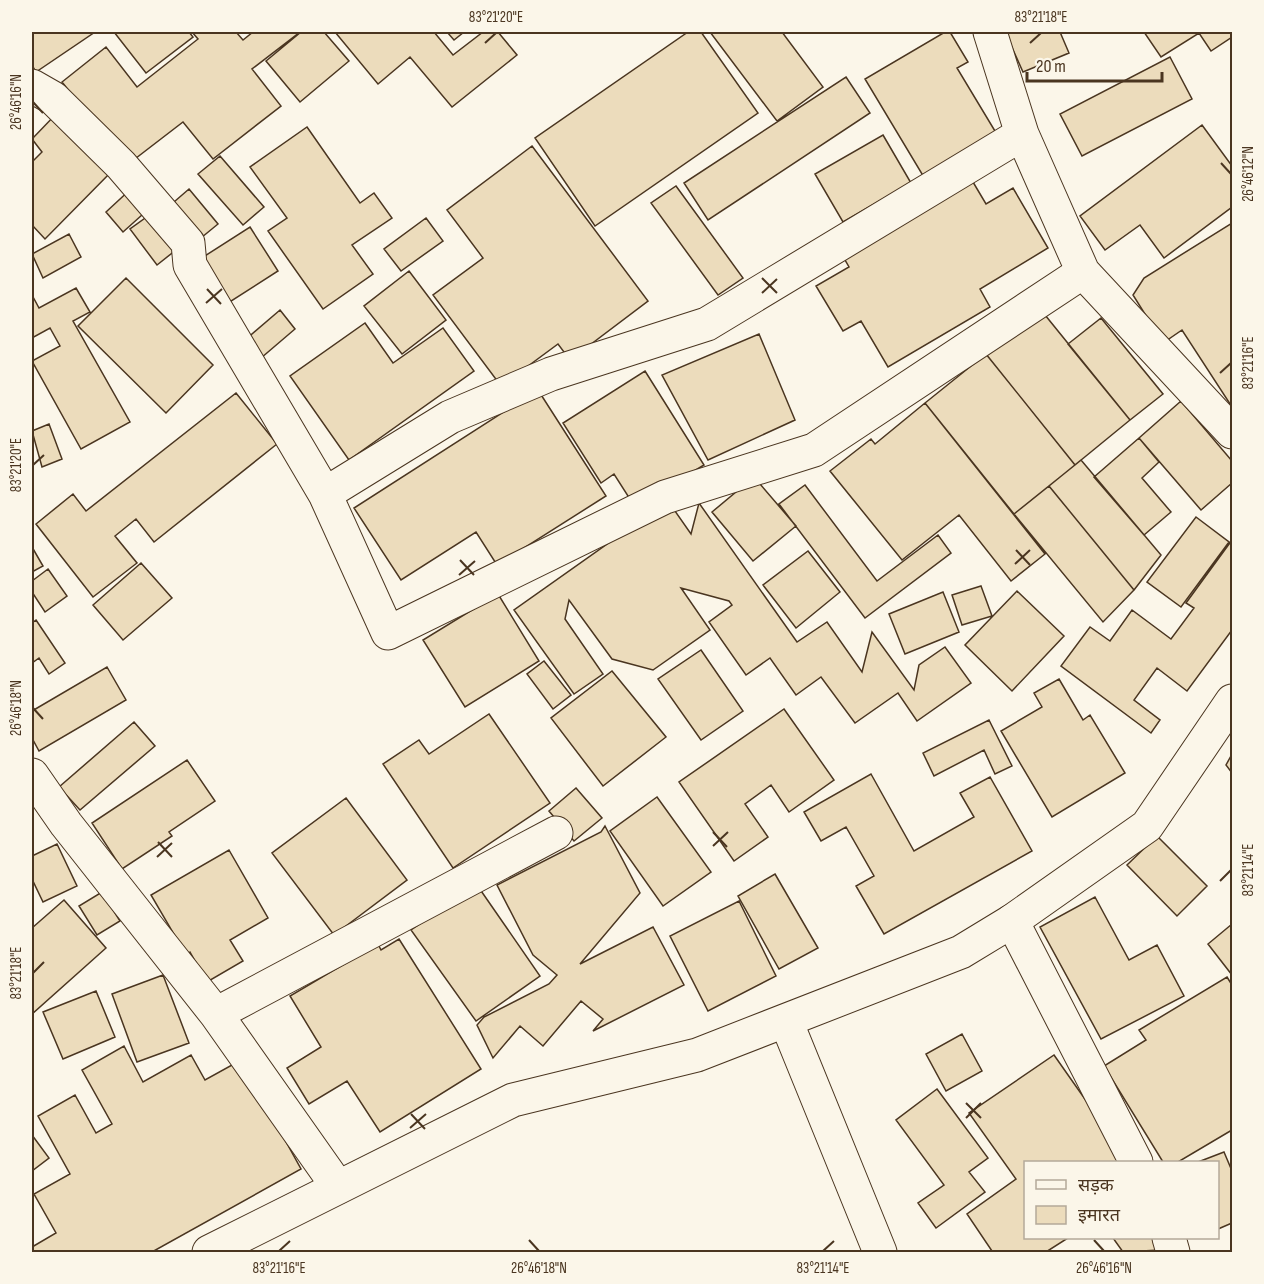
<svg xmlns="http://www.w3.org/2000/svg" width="1264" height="1284" font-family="'Sofia Sans Condensed','Noto Sans Devanagari',sans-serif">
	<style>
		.building { fill: #ecdcbc; stroke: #4a3520; stroke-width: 1.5 }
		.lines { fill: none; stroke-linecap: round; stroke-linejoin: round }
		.minor-casing { stroke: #4a3520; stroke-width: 35 }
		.tertiary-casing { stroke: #4a3520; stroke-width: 35 }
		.minor { stroke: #fbf6e9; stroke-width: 33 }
		.tertiary { stroke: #fbf6e9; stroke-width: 33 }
		.ticks { fill: none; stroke: #4a3520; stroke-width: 2 }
		.neatline { fill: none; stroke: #4a3520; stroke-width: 2 }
		.ticks-label { font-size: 15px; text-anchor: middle; fill: #4a3520 }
	</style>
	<rect width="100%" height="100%" fill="#fbf6e9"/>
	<path class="building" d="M32,32h63l-59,40 -4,-7z
		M114,32h75l4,5 -47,36z
		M192,32h44l7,8 10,-8h47l-48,37 29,37 -68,53 -30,-37 -56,43 -65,-83 44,-35 31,40 61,-48z
		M301,32h23l25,29 -49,41 -34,-41z
		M335,32h99l19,23 30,-23h15l19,23 -65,52 -42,-50 -32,27z
		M447,32h17l-10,8z
		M688,32h13l57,81 -163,113 -60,-88z
		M710,32h72l41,55 -46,34z
		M945,32h5l18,30 -11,6 41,68 -73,43 -60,-100z
		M1005,32h55l9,21 -46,19z
		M1144,32h88v5l-21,14 -12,-18 -38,24z
		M1170,57l22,42 -110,57 -22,-42z
		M846,77l24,36 -162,107 -24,-37z
		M57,113l56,57 -68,69 -13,-14v-63l10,-10 -10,-13z
		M1202,125l30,41v41l-68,51 -24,-33 -35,25 -25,-34z
		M307,127l53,76 14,-10 18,25 -40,27 21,29 -50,35 -55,-78 19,-13 -37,-51z
		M883,135l28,48 -68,39 -28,-48z
		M532,146l116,155 -78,59 -12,-16 -57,42 -68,-91 50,-37 -36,-48z
		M220,156l44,51 -21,18 -45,-51z
		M970,177l16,27 27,-16 35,60 -68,41 10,18 -102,60 -27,-46 -18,10 -27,-45 33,-19 -8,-14z
		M676,186l67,92 -25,17 -67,-92z
		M133,187l19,19 -29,26 -17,-20z
		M189,189l29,35 -22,18 -29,-34z
		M155,211l26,35 -24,19 -27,-36z
		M426,218l17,23 -42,30 -17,-22z
		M1232,223v184l-50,-77 -19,13 -30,-48 11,-17z
		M250,227l28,44 -53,34 -28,-44z
		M69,234l12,23 -38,21 -11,-24z
		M409,271l37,49 -44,34 -38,-48z
		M126,278l87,87 -47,48 -88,-87z
		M76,288l14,24 -17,9 57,101 -49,27 -49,-88 28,-15 -10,-18 -18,10v-43l7,13z
		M280,310l15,19 -34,29 -16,-18z
		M1041,310l89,110 -55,45 -89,-111z
		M1101,318l62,76 -33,26 -62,-76z
		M365,323l28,40 50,-35 31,43 -125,89 -59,-84z
		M759,334l36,86 -87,40 -46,-85z
		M986,354l89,111 -61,49 -89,-111z
		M645,371l59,94 -69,42 -21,-33 -13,9 -38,-60z
		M538,390l68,106 -109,69 -21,-33 -75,48 -47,-72z
		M236,393l41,51 -123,98 -18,-23 -21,17 22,27 -44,34 -57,-73 37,-30 13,17z
		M1181,401l51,60v22l-31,27 -62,-72z
		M925,403l120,151 -34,27 -52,-66 -57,45 -72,-89 41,-32 4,5z
		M49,424l13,35 -20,8 -10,-36z
		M1139,438l20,24 -17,16 29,34 -27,23 -50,-58z
		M1081,460l80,95 -27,35 -85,-104z
		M754,477l42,49 -43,35 -41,-49z
		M805,485l72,96 61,-46 13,18 -86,65 -86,-114z
		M1049,486l85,104 -31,32 -89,-108z
		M668,501l23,33 8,-31 98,139 30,-20 35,50 10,-40 42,58 5,-25 26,-18 26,36 -54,38 -19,-28 -43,30 -34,-46 -25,18 -26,-37 -24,17 -37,-53 23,-17 -3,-4 -48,-13 29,42 -57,40 -41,-11 -43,-59 -4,19 38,55 -29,20 -60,-84z
		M1196,517l33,25 -48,65 -34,-25z
		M1232,540v90l-45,61 -30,-23 -23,32 26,20 -9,13 -90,-67 29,-39 20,14 22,-31 39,29 23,-31 -8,-5z
		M32,547l11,19 -11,6z
		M808,551l32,41 -44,36 -33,-43z
		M141,563l31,35 -49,42 -30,-35z
		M48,569l19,27 -22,16 -13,-20v-11z
		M981,586l11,30 -30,9 -10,-30z
		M1017,591l47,45 -52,55 -47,-46z
		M943,592l16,40 -54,22 -16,-40z
		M498,594l41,67 -74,46 -42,-67z
		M36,620l29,43 -16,11 -10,-16 -7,5v-40z
		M701,650l42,61 -42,29 -43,-61z
		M544,661l27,34 -18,14 -26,-35z
		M107,667l19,33 -87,51 -7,-13v-27z
		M612,671l54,66 -63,49 -52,-68z
		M1059,679l24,41 7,-5 35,58 -73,44 -51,-86 41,-24 -8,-14z
		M784,709l50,71 -45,32 -18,-27 -26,19 23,33 -34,24 -55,-79z
		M489,714l61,89 -97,65 -70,-104 36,-24 10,14z
		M989,720l23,46 -17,8 -11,-24 -50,26 -11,-23z
		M134,722l21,24 -75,64 -21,-23z
		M1232,754v19l-6,-8z
		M187,760l28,41 -46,31 3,4 -50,33 -30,-46z
		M871,774l43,77 60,-34 -14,-24 30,-16 42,74 -148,83 -28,-48 18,-10 -28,-49 -25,14 -17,-29z
		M576,788l26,30 -28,23 -25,-30z
		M657,797l54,75 -48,34 -53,-75z
		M346,798l61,82 -73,55 -62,-82z
		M605,826l35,67 -60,71 73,-37 31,58 -91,46 10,-12 -22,-18 -38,45 -23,-20 -27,32 -16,-33 7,-8 65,-33 8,-9 -24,-20 -36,-70 104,-53z
		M1157,836l50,50 -30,30 -50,-51z
		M57,844l20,42 -34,16 -11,-23v-23z
		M229,850l39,68 -38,22 13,21 -36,21 -17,-30 -4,3 -35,-60z
		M775,874l43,74 -39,21 -41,-73z
		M477,885l63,91 -64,45 -65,-91z
		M102,892l18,29 -23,14 -18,-29z
		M1095,897l34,63 28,-15 27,51 -83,43 -61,-112z
		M64,900l42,48 -74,66v-86z
		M739,901l37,75 -68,35 -38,-75z
		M1232,924v51l-24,-31z
		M399,939l82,130 -101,63 -33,-51 -38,23 -22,-36 34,-21 -31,-51 88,-52 3,6z
		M163,975l26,68 -52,19 -25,-68z
		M1227,977l5,8v145l-54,32h-15l-59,-96 42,-26 -7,-10z
		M96,991l19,46 -52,22 -20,-47z
		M962,1034l20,37 -36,20 -20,-37z
		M124,1046l19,36 48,-27 14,25 36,-20 60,109 -149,83h-120v-5l24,-14 -22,-39 36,-20 -32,-58 37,-21 21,38 16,-9 -30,-54z
		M1054,1055l73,104 -5,3h-96v76h42l-22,14h-56l2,-1 -25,-37 49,-35 -47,-66z
		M937,1089l51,69 -19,14 16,20 -49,36 -18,-25 26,-18 -48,-65z
		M32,1135l17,23 -17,13z
		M1224,1152l8,19v52l-14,6v-67h-20z
		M1113,1238h39l8,12 -37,2z"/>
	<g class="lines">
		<defs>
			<path id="minor" d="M990,32l32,102 61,138 149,160
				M32,86l21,12 68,67 67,78 2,22 135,229 63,139 277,-136 149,-47 269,-178
				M325,494l125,-77 101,-43 156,-50 315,-190
				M32,775l34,49 150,190 122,173
				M1012,921l124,241
				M216,1014l340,-181
				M786,1021l94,231
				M1169,1238l4,14"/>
			<path id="tertiary" d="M209,1252l304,-152 184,-45 264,-103 51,-31 135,-95 85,-125"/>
		</defs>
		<use href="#minor" class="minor-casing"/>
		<use href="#tertiary" class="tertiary-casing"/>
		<use href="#minor" class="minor"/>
		<use href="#tertiary" class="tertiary"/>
	</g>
	<path class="ticks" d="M485,43l11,-10M1030,43l11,-10M33,102l10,11M1221,163l10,11M762,278l15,15M207,289l14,15M762,293l15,-14M206,303l16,-14M1220,373l11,-10M33,465l11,-10M1016,550l14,15M460,560l14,15M1015,564l15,-14M459,575l16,-14M33,708l10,11M713,832l14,15M158,842l14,15M713,846l15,-14M157,857l15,-14M1220,881l11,-11M33,973l11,-11M966,1103l15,15M411,1114l14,15M966,1118l15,-15M410,1128l16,-14M529,1240l10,11M1094,1240l10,11M279,1251l11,-10M823,1251l11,-10"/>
	<rect width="1264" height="1284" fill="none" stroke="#fbf6e9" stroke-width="66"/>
	<rect x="1024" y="1161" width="195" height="78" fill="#fbf6e9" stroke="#b4a999" stroke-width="1.5"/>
	<rect x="1036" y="1180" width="30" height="9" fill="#fbf6e9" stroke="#b4a999" stroke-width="1.5"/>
	<text x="1078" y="1191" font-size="18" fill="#4a3520">सड़क</text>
	<rect x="1036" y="1206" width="30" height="18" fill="#ecdcbc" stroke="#b4a999" stroke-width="1.5"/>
	<text x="1078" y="1221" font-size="18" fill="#4a3520">इमारत</text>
	<path d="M1027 72v9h135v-9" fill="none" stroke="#4a3520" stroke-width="3"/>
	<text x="1036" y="72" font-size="18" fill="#4a3520" stroke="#fbf6e9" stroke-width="4.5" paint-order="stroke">20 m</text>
	<rect x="33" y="33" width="1198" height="1218" class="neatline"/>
	<g class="ticks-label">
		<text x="496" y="22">83°21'20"E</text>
		<text x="1041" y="22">83°21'18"E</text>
		<text transform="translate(16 102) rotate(-90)" y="5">26°46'16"N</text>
		<text transform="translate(1248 174) rotate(-90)" y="5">26°46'12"N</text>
		<text transform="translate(1248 363) rotate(-90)" y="5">83°21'16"E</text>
		<text transform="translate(16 465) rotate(-90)" y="5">83°21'20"E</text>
		<text transform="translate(16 708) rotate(-90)" y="5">26°46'18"N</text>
		<text transform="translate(1248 870) rotate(-90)" y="5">83°21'14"E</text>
		<text transform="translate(16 973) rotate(-90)" y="5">83°21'18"E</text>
		<text x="279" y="1273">83°21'16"E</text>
		<text x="539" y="1273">26°46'18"N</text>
		<text x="823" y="1273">83°21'14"E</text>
		<text x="1104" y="1273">26°46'16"N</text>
	</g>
</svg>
